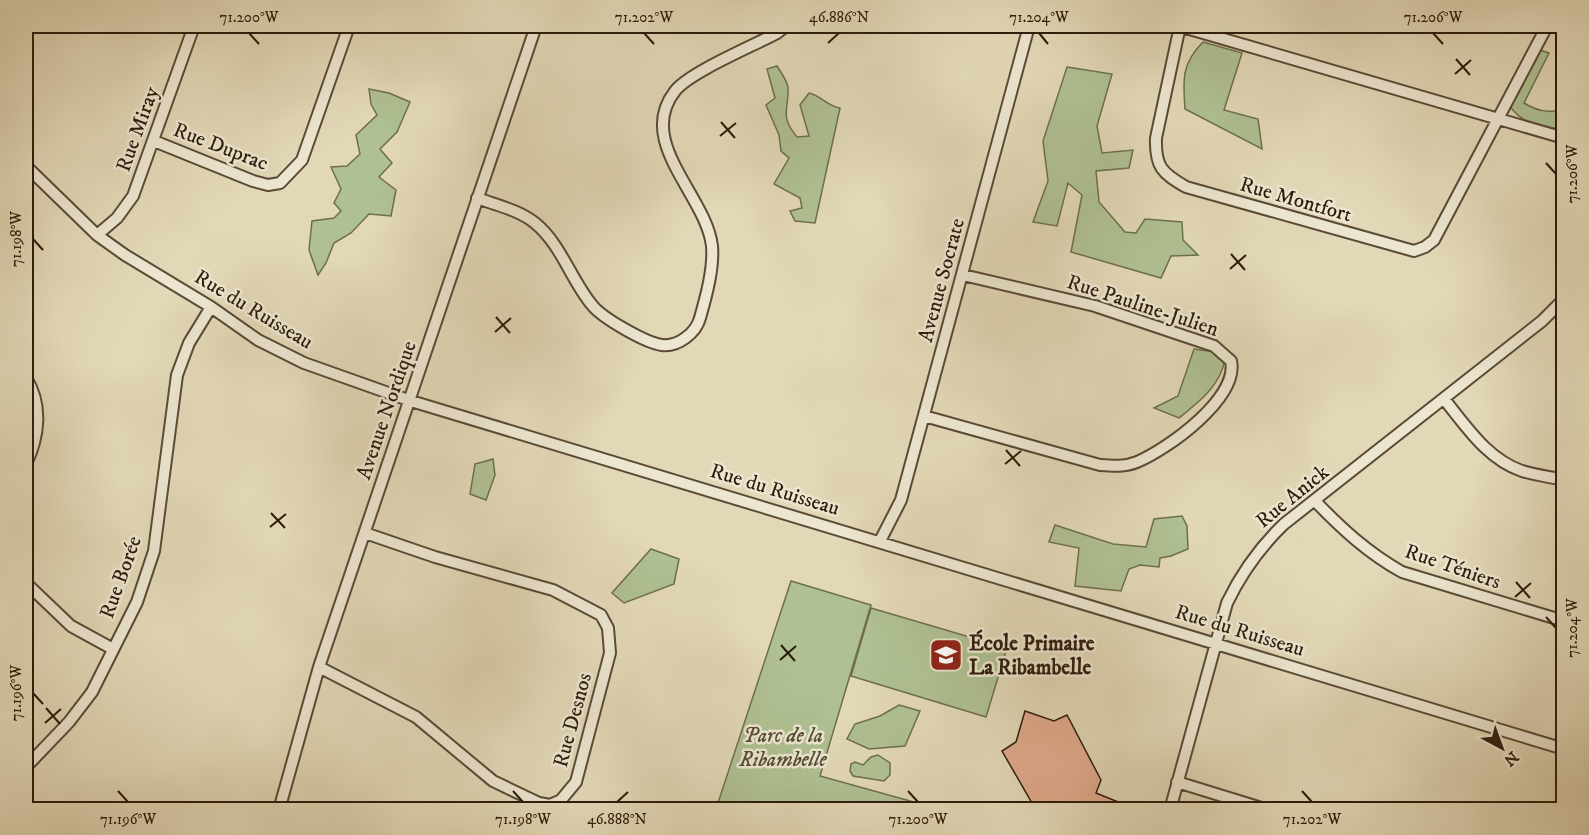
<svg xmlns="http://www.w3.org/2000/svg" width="1589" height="835" font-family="'IM FELL DW Pica',serif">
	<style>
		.green { fill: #afc092; stroke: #6e6e4e; stroke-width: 1.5 }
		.building { fill: #e0a98c; stroke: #2c1b0b; stroke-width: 1.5 }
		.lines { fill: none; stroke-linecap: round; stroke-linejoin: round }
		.minor-casing { stroke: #5a4a36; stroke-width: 14 }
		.minor { stroke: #ece6d0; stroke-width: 10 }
		.ticks { fill: none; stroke: #2c1b0b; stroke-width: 2 }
		.labels { text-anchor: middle; stroke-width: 5; stroke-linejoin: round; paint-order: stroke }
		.street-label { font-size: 21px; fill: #2c1b0b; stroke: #ece6d0 }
		.poi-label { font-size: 21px; font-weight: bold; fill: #2c1b0b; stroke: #ece6d0; text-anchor: start }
		.park-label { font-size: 21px; font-style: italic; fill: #534d34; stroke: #ece6d0 }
		.neatline { fill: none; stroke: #2c1b0b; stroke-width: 2 }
		.ticks-label { font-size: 15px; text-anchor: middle; fill: #2c1b0b }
	</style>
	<rect width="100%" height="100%" fill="#e2d8b7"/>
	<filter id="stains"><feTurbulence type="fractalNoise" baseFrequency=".00333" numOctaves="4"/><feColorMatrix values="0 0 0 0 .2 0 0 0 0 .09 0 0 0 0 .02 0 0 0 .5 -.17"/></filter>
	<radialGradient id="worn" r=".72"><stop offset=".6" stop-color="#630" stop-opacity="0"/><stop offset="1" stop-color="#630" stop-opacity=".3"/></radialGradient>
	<path class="green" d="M1203,42l39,11 -18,57 34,9 4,30 -77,-40c-2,-28 -4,-45 18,-67z
		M1533,48l16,5 -25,50c13,8 24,10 39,7v20c-26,-6 -46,-5 -58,-33z
		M777,66c4,6 10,15 11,21 1,24 -9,28 9,50l12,-1 -9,-31 9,-12c13,3 18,13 31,15l-25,115 -20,-2 -5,-10 12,-3 -2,-10 -26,-14 15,-26 -8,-7 -2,-16 -13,-30 9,-7 -8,-29z
		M1067,67l45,7 -15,52 5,27 31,-3 -4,18 -33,3 3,31 26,30 11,1 9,-14 37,3 1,18 15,15 -27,1 -10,22 -90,-26 11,-57 -14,-12 -11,43 -24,-4 15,-41 -5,-40z
		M369,89l20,4 21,9 -13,30 -17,17 12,14 -13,14 17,13 -5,26 -22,-2 -18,19 -17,10 -8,20 -8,12 -9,-25 3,-29 22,-3 7,-7 -7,-8 7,-14 -10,-22 16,-1 13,-12 -4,-19 21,-20 -6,-11z
		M1194,349l21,3 10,7c-4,26 -26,43 -46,59l-25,-10 24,-12z
		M493,459l2,16 -9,25 -16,-6 5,-30z
		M1182,516l5,10 1,23 -17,7 -11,2 -1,9 -19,-2 -11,4 -8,22 -46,-5 4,-38 -30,-6 6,-17 58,19 33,3 8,-28z
		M651,549l28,10 -5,25 -50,19 -12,-10z
		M791,581l80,24 -51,171 119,33h-223z
		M871,608l136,40 -21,69 -135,-41z
		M899,705l21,6 -15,35 -36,3 -22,-10 8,-15 25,-8z
		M878,755l12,8v12l-6,6 -31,-5 -3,-5 1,-7 4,-2 8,3 8,-8z"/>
	<path class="building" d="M1025,711l29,10 13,-6 34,65 -5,13 42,17h-102l-34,-59 14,-9z"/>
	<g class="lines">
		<defs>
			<path id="minor" d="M1179,26l385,112
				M1180,26l-24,112c-1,29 6,35 30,49l228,64 11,-4 9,-7 113,-214
				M154,141l99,40 15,4 12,-2 22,-23 47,-134
				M26,166l71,69 28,20 86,52 47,33 46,23 107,38 1153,348
				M477,198c19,7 42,12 58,25 26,21 36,57 57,82 10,13 54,38 70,40 16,2 34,-12 38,-27 6,-21 14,-50 12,-72 -6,-51 -77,-104 -37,-155 15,-19 78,-45 102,-58l9,-7
				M97,235l20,-17 16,-22 61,-170
				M26,378c17,27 13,59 0,86
				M1444,399c22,27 43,60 78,72 13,4 28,6 42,9
				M924,416l176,49c13,1 25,2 37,-3 31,-13 102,-64 94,-101l-17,-15 -119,-40 -132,-31
				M1315,501c27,28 53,52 87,71l162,49
				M880,541l21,-41 128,-474
				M26,583l45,43 42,23
				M319,667l97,50 77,64 46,22 11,2 11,-5 15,-18 34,-129 -2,-25 -7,-13 -48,-25 -118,-33 -70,-24
				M26,767l43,-45 23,-30 45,-90 17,-51 23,-176 12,-32 22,-36
				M1177,782l91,28
				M279,810l40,-143 217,-641
				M1170,810l57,-207c15,-31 32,-55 57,-79l258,-203 22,-22"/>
		</defs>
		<use href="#minor" class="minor-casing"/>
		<use href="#minor" class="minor"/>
	</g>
	<path class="ticks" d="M249,33l10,11M644,33l10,11M1039,33l9,11M1433,33l10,11M828,43l11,-10M1456,59l14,16M1455,74l16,-14M721,122l14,16M720,136l16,-13M1546,163l10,11M33,239l10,11M1231,254l14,16M1230,269l16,-14M496,317l14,16M495,332l16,-14M1006,450l14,16M1005,464l16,-13M271,513l14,15M270,527l16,-13M1516,582l14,16M1515,597l16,-14M1546,617l10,11M781,645l14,16M780,660l16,-14M33,693l10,11M46,708l14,16M45,723l16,-14M118,791l10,11M513,791l10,11M908,791l10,11M1302,791l10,11M617,802l11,-10"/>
	<defs>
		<symbol id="school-square" viewBox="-11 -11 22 22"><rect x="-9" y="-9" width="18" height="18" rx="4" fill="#8f2418" stroke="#ece6d0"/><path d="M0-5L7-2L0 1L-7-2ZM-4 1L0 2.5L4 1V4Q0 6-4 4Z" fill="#fff"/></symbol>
	</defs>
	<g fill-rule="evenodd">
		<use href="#school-square" x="927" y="636" width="38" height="38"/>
	</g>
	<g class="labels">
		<g class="street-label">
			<text transform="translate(137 129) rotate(-70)" y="7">Rue Miray</text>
			<text transform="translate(221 146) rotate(21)" y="7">Rue Duprac</text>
			<text transform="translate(1296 199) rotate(16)" y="7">Rue Montfort</text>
			<text transform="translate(941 280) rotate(-75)" y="7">Avenue Socrate</text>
			<text transform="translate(1143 305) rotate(18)" y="7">Rue Pauline-Julien</text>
			<text transform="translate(254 309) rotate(31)" y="7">Rue du Ruisseau</text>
			<text transform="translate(386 410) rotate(-71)" y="7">Avenue Nordique</text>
			<text transform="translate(775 489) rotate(17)" y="7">Rue du Ruisseau</text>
			<text transform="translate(1292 496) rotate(-39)" y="7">Rue Anick</text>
			<text transform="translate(1453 566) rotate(19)" y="7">Rue Téniers</text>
			<text transform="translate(120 577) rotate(-70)" y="7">Rue Borée</text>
			<text transform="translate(1240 630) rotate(17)" y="7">Rue du Ruisseau</text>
			<text transform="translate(572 720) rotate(-75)" y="7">Rue Desnos</text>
		</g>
		<g class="poi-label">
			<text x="969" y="650">École Primaire<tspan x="969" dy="24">La Ribambelle</tspan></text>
		</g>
		<g class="park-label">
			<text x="783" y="742">Parc de la<tspan x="783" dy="24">Ribambelle</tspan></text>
		</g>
	</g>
	<rect width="1589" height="835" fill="none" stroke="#e2d8b7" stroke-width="66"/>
	<g transform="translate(1502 748) rotate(139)" stroke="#ece6d0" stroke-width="4.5" paint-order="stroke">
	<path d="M0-4.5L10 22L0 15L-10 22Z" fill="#2c1b0b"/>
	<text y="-9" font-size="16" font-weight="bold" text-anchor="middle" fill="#2c1b0b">N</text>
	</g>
	<rect x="33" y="33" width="1523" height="769" class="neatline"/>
	<g class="ticks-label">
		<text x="249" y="22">71.200°W</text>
		<text x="644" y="22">71.202°W</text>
		<text x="839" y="22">46.886°N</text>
		<text x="1039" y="22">71.204°W</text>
		<text x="1433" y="22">71.206°W</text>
		<text transform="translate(1572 174) rotate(-90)" y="5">71.206°W</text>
		<text transform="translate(16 239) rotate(-90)" y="5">71.198°W</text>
		<text transform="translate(1572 628) rotate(-90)" y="5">71.204°W</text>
		<text transform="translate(16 693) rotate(-90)" y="5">71.196°W</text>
		<text x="128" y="824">71.196°W</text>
		<text x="523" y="824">71.198°W</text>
		<text x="617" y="824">46.888°N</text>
		<text x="918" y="824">71.200°W</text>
		<text x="1312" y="824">71.202°W</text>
	</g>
	<rect width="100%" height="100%" filter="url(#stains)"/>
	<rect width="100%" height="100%" fill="url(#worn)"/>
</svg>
